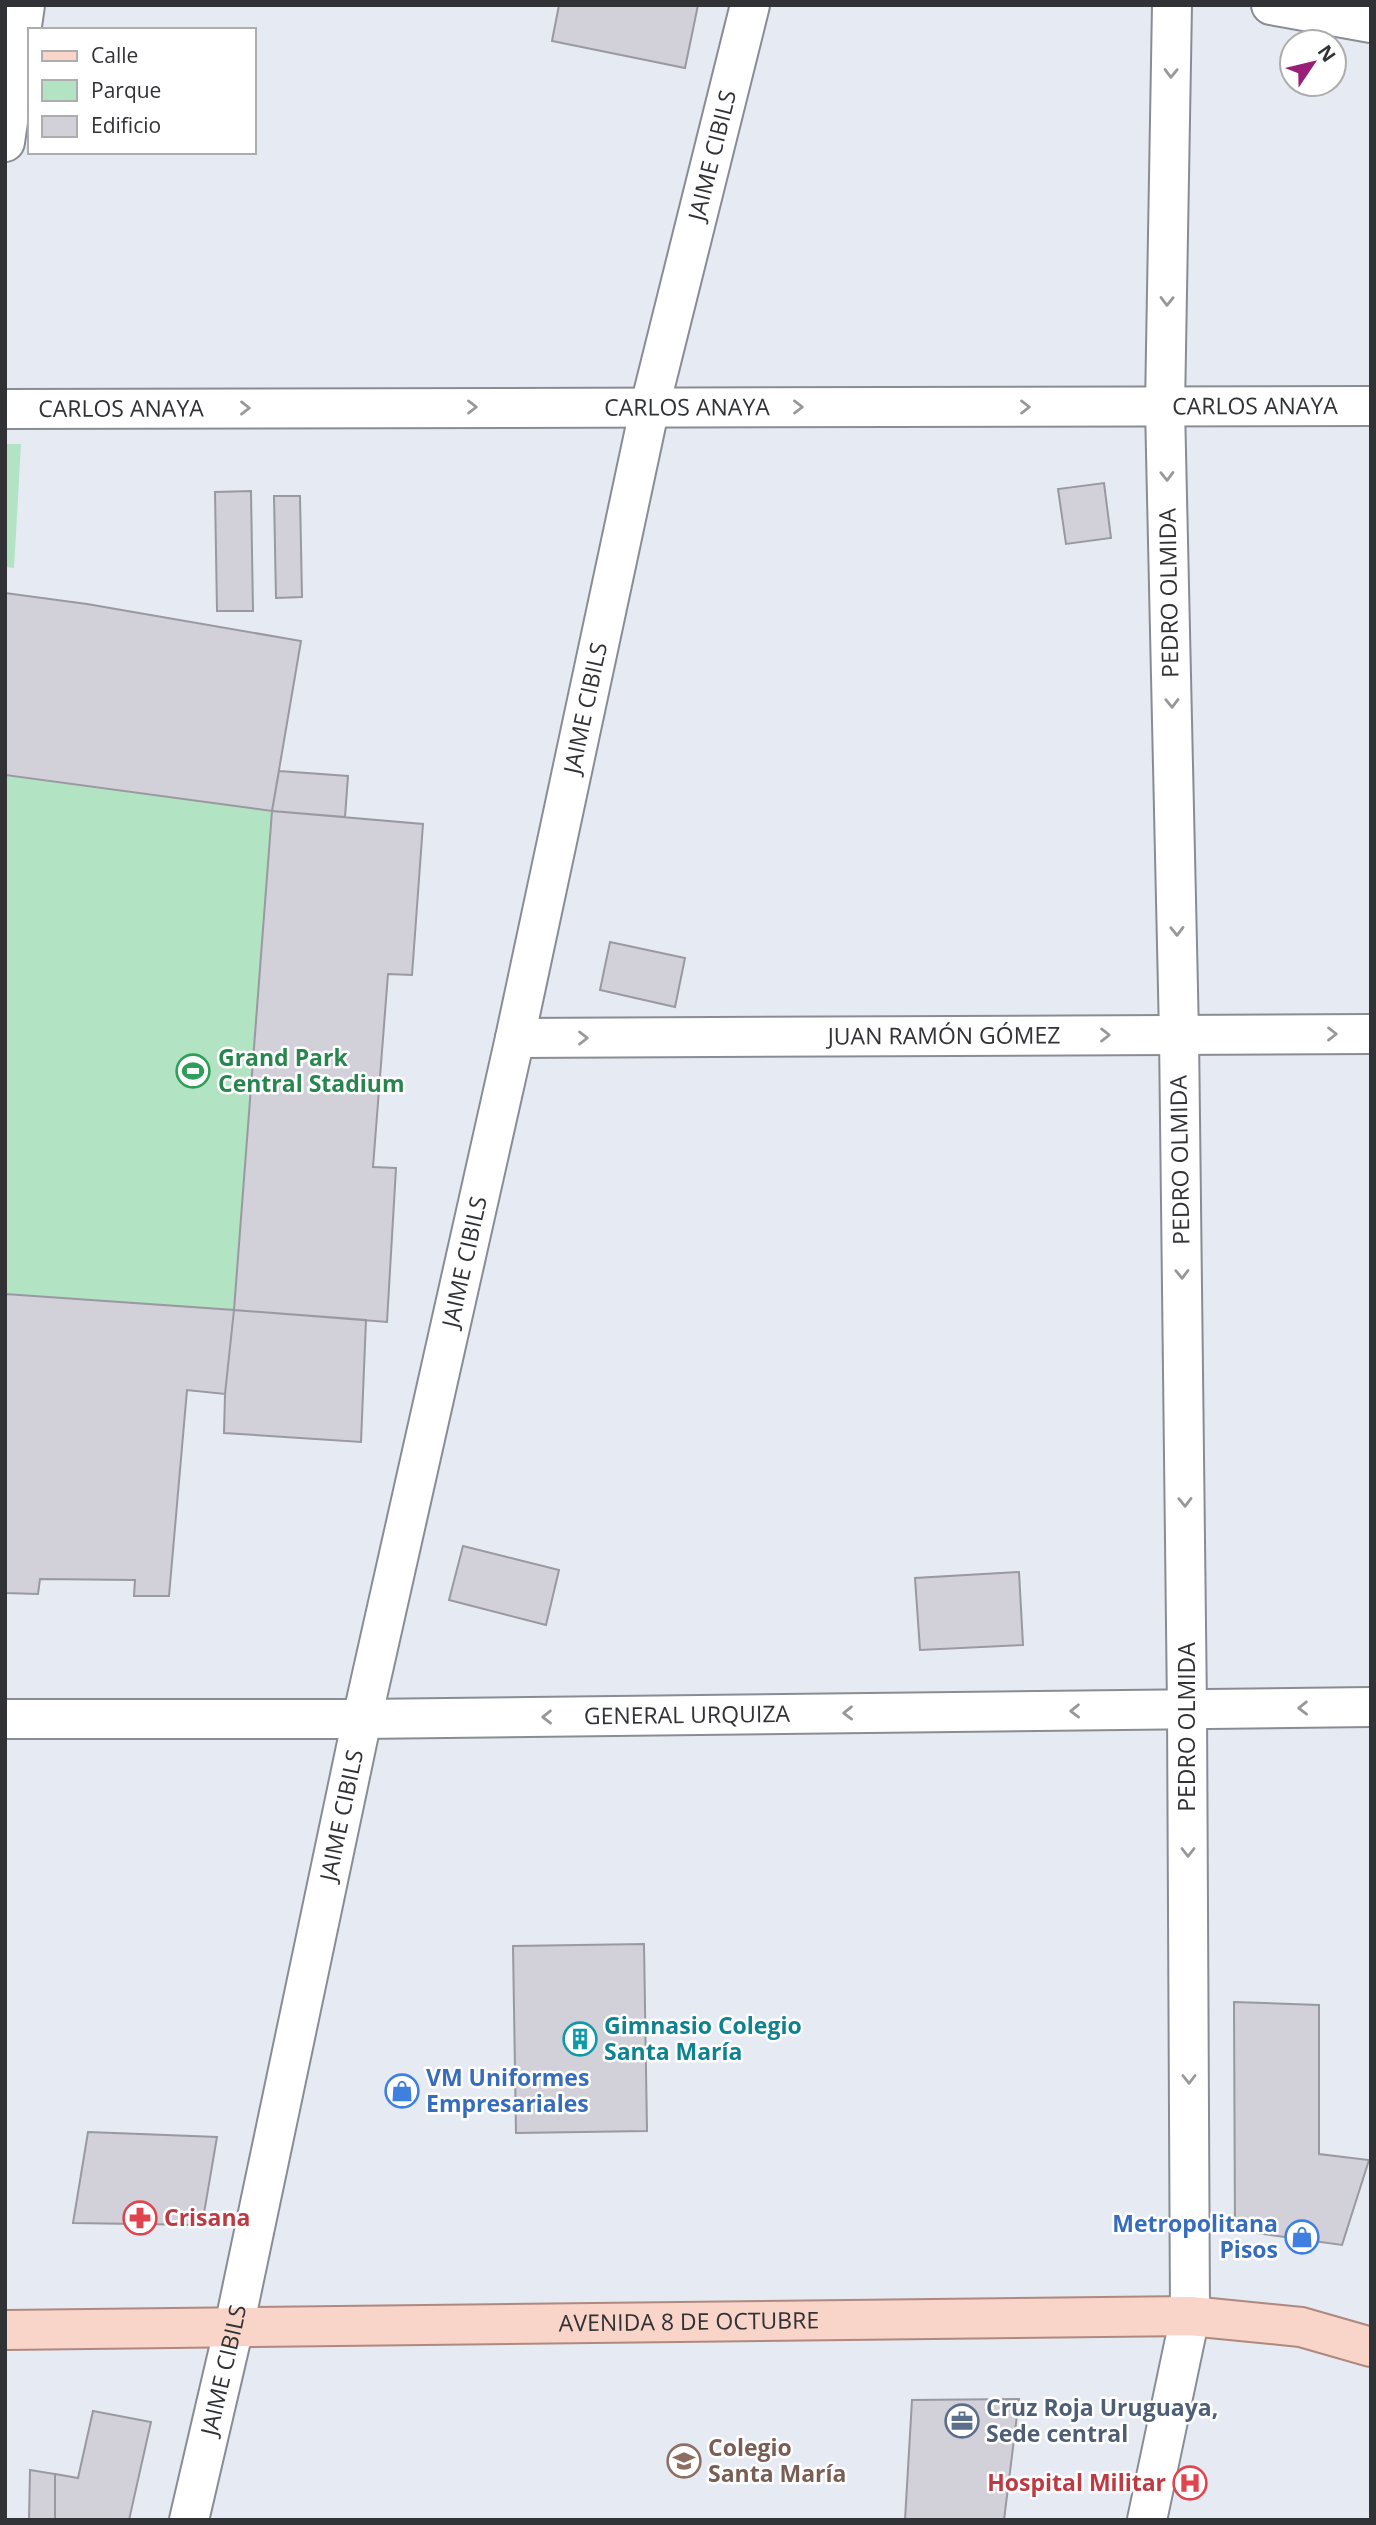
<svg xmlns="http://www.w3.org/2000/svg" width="1376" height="2525" font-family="'Open Sans',sans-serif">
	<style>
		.green { fill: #b2e3c2 }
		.building { fill: #d2d0d8; stroke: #9a98a0; stroke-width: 2 }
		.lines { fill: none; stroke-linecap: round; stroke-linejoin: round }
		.minor-casing { stroke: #898c94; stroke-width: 42 }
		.major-casing { stroke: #af887e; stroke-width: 42 }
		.minor { stroke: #fff; stroke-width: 38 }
		.major { stroke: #f8d4c9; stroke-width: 38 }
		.oneway { stroke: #98989a }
		.labels { text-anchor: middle; stroke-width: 5; stroke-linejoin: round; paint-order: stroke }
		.street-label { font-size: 23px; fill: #313235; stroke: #fff }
		.leisure-label { font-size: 23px; font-weight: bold; fill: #27864d; stroke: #fff; text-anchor: start }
		.culture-label { font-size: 23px; font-weight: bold; fill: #0d838f; stroke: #fff; text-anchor: start }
		.shop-label { font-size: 23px; font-weight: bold; fill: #366cbe; stroke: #fff; text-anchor: start }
		.health-label { font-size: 23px; font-weight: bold; fill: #be3a42; stroke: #fff; text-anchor: start }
		.service-label { font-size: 23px; font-weight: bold; fill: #4e5e75; stroke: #fff; text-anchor: start }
		.education-label { font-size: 23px; font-weight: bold; fill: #785e54; stroke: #fff; text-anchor: start }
	</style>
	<rect width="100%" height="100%" fill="#e6eaf2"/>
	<path class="green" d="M5,444h16l-7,124 -9,-1z
		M5,593l82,11 214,37 -22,130 69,5 -2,41 77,7 -11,151h-24l-15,191 23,2 -9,154 -153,-12 -9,84 -38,-3 -18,205h-35v-16l-94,-1 -2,15 -33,-1z"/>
	<path class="building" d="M559,5h139l-13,63 -133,-27z
		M1104,483l7,55 -45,6 -8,-55z
		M251,491l2,120h-36l-2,-119z
		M274,496h26l2,101 -26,1z
		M5,593l82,11 214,37 -29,170 -267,-36z
		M279,771l69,5 -3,41 -73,-6z
		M272,811l151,13 -11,151 -24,-1 -15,193 23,1 -9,154 -153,-12z
		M610,942l75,16 -10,49 -75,-17z
		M5,1294l229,16 -9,84 -38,-4 -18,206h-35l1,-16 -95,-1 -2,15 -33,-1z
		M234,1310l132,10 -5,122 -137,-9 1,-39z
		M463,1546l96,24 -13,55 -97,-25z
		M1019,1572l4,73 -103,5 -5,-72z
		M644,1944l3,187 -131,2 -3,-187z
		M1234,2002l85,3v149l50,6 -27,85 -107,-15z
		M88,2132l129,5 -15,88 -129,-2z
		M1019,2399l-15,121h-99l7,-120z
		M93,2411l58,11 -22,98h-74v-46l23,4z
		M30,2470l25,4v46h-26z"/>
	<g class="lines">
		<defs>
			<g id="minor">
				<path d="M1271,5l100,18"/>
				<path d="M5,142l20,-137"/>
				<path id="s1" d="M5,409l1366,-3"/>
				<path id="s2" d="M515,1038l856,-4"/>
				<path id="s3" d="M5,1719h357l1009,-12"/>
				<path id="s4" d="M189,2520l45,-193 128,-608 153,-681 135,-632 100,-401"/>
				<path d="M1147,2520l43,-204 -3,-607 -8,-675 -14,-627 7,-402"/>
			</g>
			<g id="major">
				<path id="s5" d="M5,2330l1185,-14 111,11 70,20"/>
			</g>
		</defs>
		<use href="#minor" class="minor-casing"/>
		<use href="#major" class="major-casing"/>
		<use href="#minor" class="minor"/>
		<use href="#major" class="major"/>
	</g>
	<defs><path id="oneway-chevron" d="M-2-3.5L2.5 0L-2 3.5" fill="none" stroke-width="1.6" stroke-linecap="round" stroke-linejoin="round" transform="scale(1.75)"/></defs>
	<g class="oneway">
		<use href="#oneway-chevron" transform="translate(1171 73) rotate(91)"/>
		<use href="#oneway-chevron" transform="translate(1167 301) rotate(91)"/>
		<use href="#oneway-chevron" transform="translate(472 407)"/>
		<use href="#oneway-chevron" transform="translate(798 407)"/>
		<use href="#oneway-chevron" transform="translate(1025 407)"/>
		<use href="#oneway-chevron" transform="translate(245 408)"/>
		<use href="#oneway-chevron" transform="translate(1167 476) rotate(89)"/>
		<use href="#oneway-chevron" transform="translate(1172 703) rotate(89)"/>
		<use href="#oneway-chevron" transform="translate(1177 931) rotate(89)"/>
		<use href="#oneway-chevron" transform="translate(1332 1034)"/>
		<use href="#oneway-chevron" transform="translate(1105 1035)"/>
		<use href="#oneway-chevron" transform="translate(583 1038)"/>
		<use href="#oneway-chevron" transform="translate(1182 1274) rotate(89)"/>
		<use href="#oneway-chevron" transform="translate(1185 1502) rotate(89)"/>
		<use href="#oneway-chevron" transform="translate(1303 1708) rotate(179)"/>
		<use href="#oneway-chevron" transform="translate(1075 1711) rotate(179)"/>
		<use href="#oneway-chevron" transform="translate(848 1713) rotate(179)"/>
		<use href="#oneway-chevron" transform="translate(547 1717) rotate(179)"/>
		<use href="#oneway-chevron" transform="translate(1188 1852) rotate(90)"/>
		<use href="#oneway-chevron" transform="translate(1189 2079) rotate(90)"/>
	</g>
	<defs>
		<symbol id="stadium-ring" viewBox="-11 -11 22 22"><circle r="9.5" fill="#fff" stroke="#2e9e5b" stroke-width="1.5"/><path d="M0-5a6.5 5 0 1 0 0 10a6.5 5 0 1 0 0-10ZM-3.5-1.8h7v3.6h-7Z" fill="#2e9e5b"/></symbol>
		<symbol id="building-ring" viewBox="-11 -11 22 22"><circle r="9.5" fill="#fff" stroke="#0f9aa8" stroke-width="1.5"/><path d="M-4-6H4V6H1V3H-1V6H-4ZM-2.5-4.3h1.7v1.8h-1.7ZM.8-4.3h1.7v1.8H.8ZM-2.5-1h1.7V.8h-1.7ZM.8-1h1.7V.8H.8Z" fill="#0f9aa8"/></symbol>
		<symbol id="shop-ring" viewBox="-11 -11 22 22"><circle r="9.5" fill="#fff" stroke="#3f7fe0" stroke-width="1.5"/><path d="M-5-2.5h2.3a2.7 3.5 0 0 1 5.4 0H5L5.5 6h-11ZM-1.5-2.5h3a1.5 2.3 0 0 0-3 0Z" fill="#3f7fe0"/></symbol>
		<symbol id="pharmacy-ring" viewBox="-11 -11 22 22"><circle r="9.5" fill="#fff" stroke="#e0444e" stroke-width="1.5"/><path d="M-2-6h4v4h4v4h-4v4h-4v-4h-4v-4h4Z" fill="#e0444e"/></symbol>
		<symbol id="office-ring" viewBox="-11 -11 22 22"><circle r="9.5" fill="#fff" stroke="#5c6f8a" stroke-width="1.5"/><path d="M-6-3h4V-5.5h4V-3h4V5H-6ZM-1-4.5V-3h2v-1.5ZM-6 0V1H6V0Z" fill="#5c6f8a"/></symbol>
		<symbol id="school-ring" viewBox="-11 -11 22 22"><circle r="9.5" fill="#fff" stroke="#8d6e63" stroke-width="1.5"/><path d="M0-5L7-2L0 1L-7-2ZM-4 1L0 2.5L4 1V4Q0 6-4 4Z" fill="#8d6e63"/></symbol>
		<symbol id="hospital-ring" viewBox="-11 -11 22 22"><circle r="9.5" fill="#fff" stroke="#e0444e" stroke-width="1.5"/><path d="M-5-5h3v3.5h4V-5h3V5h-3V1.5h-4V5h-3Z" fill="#e0444e"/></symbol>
	</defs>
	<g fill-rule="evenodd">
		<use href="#stadium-ring" x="174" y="1052" width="38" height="38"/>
		<use href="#building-ring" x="561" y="2020" width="38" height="38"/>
		<use href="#shop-ring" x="383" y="2072" width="38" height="38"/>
		<use href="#pharmacy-ring" x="121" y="2199" width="38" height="38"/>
		<use href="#shop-ring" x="1283" y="2218" width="38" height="38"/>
		<use href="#office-ring" x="943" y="2402" width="38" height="38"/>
		<use href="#school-ring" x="665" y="2442" width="38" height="38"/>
		<use href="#hospital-ring" x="1171" y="2464" width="38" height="38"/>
	</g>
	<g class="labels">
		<g class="street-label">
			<text dy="8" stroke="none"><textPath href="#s4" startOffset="2422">JAIME CIBILS</textPath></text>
			<text dy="8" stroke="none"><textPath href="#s1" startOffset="682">CARLOS ANAYA</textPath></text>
			<text dy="8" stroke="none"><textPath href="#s1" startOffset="1250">CARLOS ANAYA</textPath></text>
			<text dy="8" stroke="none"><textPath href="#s1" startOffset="116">CARLOS ANAYA</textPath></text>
			<text transform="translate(1169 593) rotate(-91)" y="8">PEDRO OLMIDA</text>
			<text dy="8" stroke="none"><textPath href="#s4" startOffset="1855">JAIME CIBILS</textPath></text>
			<text dy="8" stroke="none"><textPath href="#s2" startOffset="429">JUAN RAMÓN GÓMEZ</textPath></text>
			<text transform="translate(1180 1160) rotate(-91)" y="8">PEDRO OLMIDA</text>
			<text dy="8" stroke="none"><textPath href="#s4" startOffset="1288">JAIME CIBILS</textPath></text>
			<text dy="8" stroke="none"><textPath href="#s3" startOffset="682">GENERAL URQUIZA</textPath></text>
			<text transform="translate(1187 1727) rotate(-90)" y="8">PEDRO OLMIDA</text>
			<text dy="8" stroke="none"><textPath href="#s4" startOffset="721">JAIME CIBILS</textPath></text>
			<text dy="8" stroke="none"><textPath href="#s5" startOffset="684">AVENIDA 8 DE OCTUBRE</textPath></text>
			<text dy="8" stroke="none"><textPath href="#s4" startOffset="154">JAIME CIBILS</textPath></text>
		</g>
		<g class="leisure-label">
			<text x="218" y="1066">Grand Park<tspan x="218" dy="26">Central Stadium</tspan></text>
		</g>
		<g class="culture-label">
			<text x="604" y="2034">Gimnasio Colegio<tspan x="604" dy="26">Santa María</tspan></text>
		</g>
		<g class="shop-label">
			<text x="426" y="2086">VM Uniformes<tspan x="426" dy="26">Empresariales</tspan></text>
			<text x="1278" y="2232" text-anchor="end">Metropolitana<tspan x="1278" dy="26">Pisos</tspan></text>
		</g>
		<g class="health-label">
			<text x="164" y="2226">Crisana</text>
			<text x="1166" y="2491" text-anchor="end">Hospital Militar</text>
		</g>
		<g class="service-label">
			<text x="986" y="2416">Cruz Roja Uruguaya,<tspan x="986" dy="26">Sede central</tspan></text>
		</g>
		<g class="education-label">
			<text x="708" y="2456">Colegio<tspan x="708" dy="26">Santa María</tspan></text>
		</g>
	</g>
	<rect width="1376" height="2525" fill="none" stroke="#313235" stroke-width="14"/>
	<rect x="28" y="28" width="228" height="126" fill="#ffffff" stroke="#adadae" stroke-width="2"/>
	<rect x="42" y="51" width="35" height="10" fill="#f8d4c9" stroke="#adadae" stroke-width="2"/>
	<text x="91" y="63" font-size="21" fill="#313235">Calle</text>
	<rect x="42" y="80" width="35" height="21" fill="#b2e3c2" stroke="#adadae" stroke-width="2"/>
	<text x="91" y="98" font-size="21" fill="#313235">Parque</text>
	<rect x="42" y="116" width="35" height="21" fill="#d2d0d8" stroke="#adadae" stroke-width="2"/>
	<text x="91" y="133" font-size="21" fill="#313235">Edificio</text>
	<g transform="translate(1313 63) rotate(55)"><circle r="33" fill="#ffffff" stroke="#adadae" stroke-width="2"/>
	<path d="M0-5L12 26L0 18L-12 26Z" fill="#981e78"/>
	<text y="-10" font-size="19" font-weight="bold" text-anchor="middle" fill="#313235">N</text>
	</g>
</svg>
